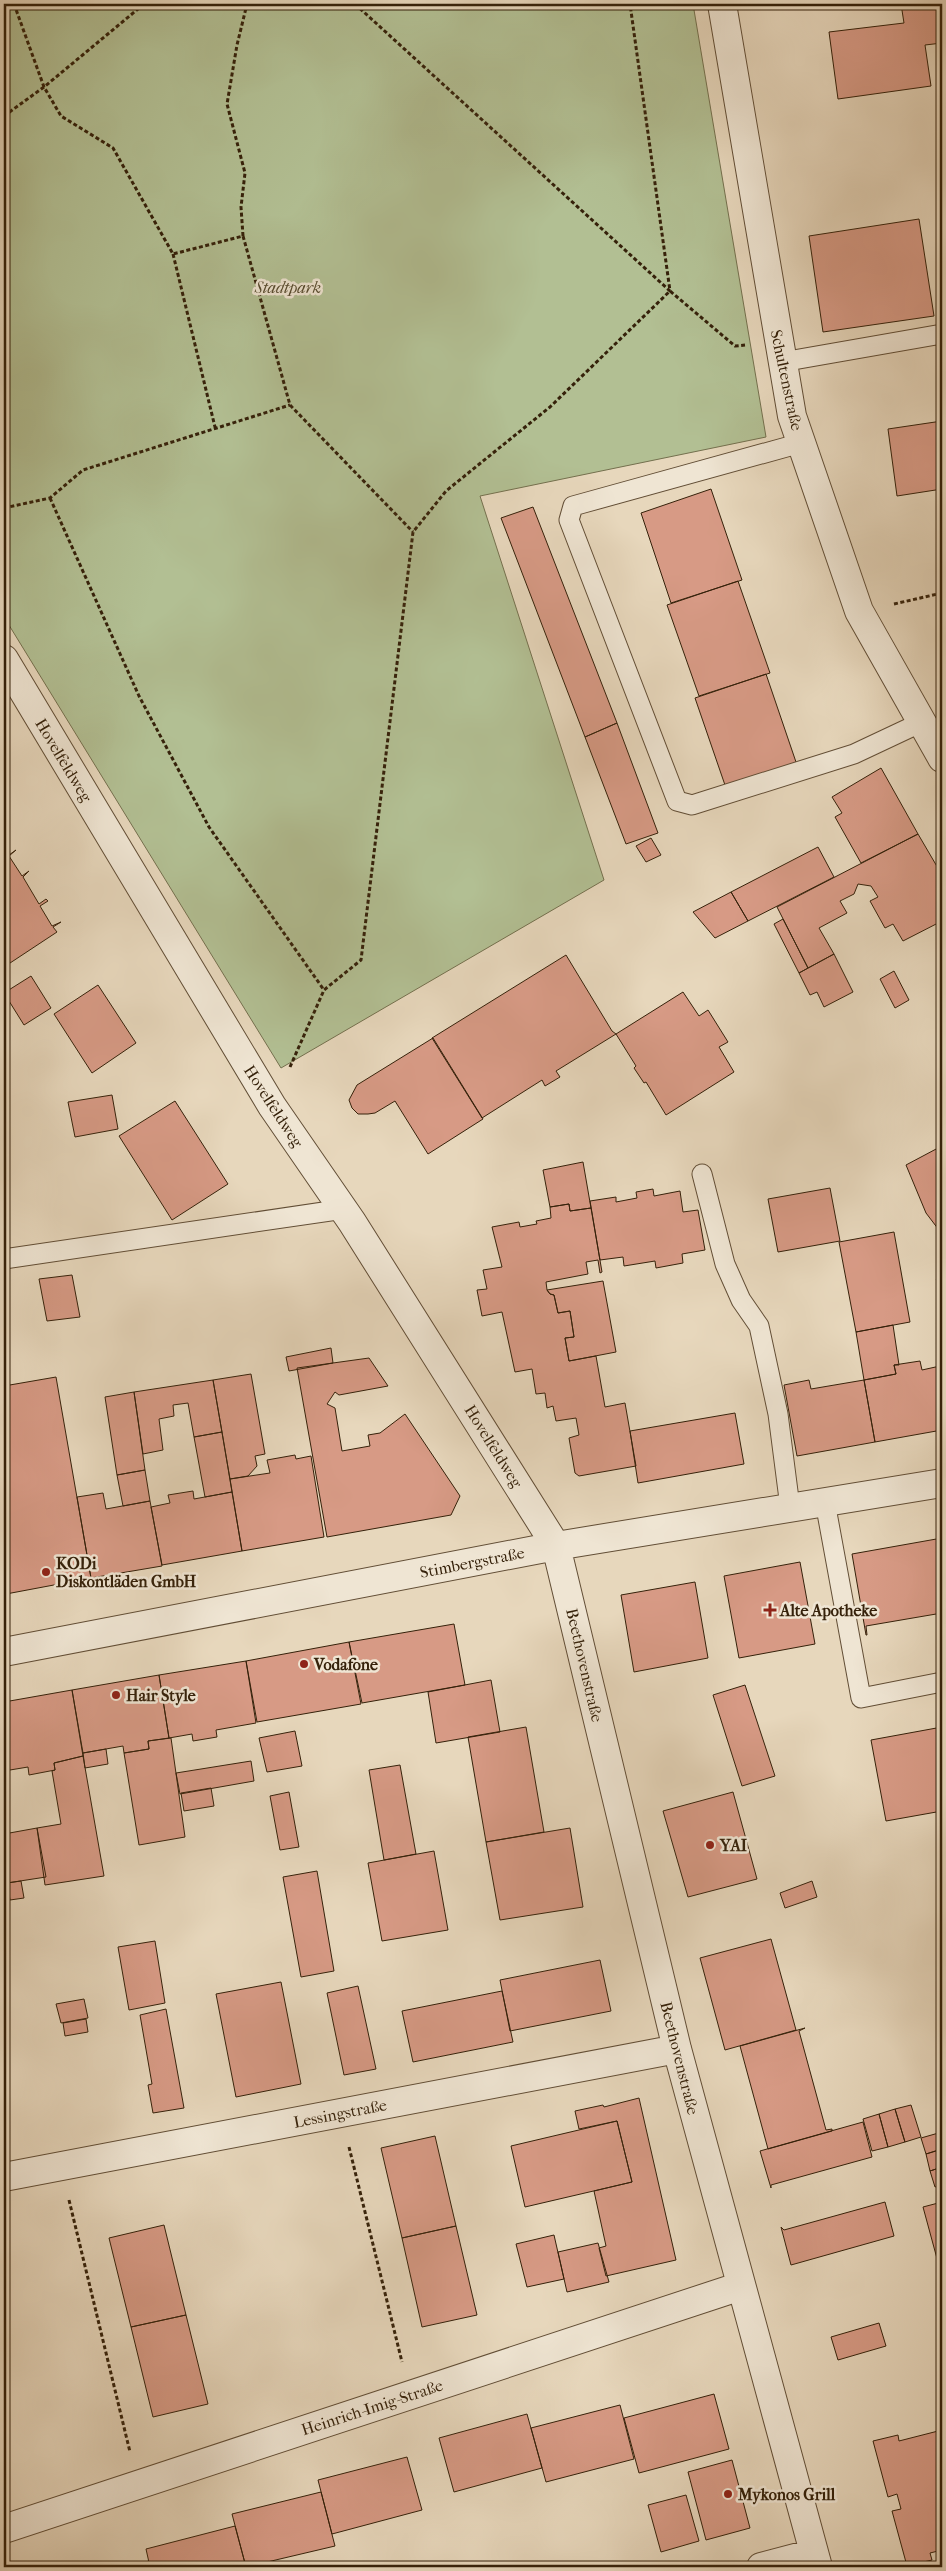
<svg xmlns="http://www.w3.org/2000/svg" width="946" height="2571" font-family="'IM FELL French Canon',serif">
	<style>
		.green { fill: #b2bf93; stroke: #74704e }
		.building { fill: #d79a85; stroke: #35210a }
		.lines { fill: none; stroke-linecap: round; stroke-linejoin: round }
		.lane-casing { stroke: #624e36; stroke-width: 21 }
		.street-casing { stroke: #624e36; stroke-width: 30 }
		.path { stroke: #35210a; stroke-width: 3; stroke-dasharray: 4 2.5; stroke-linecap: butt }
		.lane { stroke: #efe5d3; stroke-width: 19 }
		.street { stroke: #efe5d3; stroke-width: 28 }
		.poi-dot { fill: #8f2418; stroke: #efe5d3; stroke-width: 2 }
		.labels { text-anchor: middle; stroke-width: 5; stroke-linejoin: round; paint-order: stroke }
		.park-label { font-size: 16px; font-style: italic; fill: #54482c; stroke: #efe5d3 }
		.street-label { font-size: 16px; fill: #35210a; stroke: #efe5d3 }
		.poi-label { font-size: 16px; font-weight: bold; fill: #35210a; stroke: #efe5d3; text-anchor: start }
	</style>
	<rect width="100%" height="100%" fill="#e7d7bc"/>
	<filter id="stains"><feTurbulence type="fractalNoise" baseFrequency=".004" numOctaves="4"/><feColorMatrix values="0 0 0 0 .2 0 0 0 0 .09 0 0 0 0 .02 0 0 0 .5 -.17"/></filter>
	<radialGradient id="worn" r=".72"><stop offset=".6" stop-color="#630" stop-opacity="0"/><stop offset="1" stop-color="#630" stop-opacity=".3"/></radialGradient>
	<path class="green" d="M4,4h689l73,433 -286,59 124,384 -323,188 -277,-451z"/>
	<path class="building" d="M901,4h41v39l-17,2 6,41 -93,13 -9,-67 75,-9z
		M919,219l15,97 -111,16 -14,-96z
		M942,421v68l-45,7 -9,-67z
		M711,489l31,91 -71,23 -30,-90z
		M533,507l84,216 -32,14 -84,-219z
		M738,581l32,92 -71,23 -32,-91z
		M766,674l31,91 -71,23 -31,-90z
		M617,723l41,110 -32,11 -41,-107z
		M881,768l37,66 -57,29 -26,-46 7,-4 -10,-16z
		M918,834l24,41v46l-39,20 -10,-17 -8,4 -15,-27 8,-4 -7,-11 -13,-2 -4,10 -14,7 7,12 -28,15 15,26 -26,14 -31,-61z
		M651,838l10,17 -15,7 -10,-16z
		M818,847l16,30 -86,44 -17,-29z
		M4,850l5,5 7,-5 -7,6 13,20 7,-5 -6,6 16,27 7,-5 2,2 -8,5 12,20 9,-4 -8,5 4,5 -53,35z
		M731,892l17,29 -33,17 -22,-26z
		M783,919l25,49 -9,5 -25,-49z
		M834,954l19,38 -29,15 -7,-15 -7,3 -11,-22z
		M566,955l46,76 4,3 -60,37 4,6 -15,9 -3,-6 -60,38 -50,-80z
		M894,971l15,29 -14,8 -15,-29z
		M31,976l20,32 -27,17 -20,-32z
		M98,985l38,58 -44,30 -38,-59z
		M683,992l16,24 9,-6 20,32 -9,5 15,25 -68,43 -20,-33 -2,1 -10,-15 2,-2 -20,-32z
		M433,1038l50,81 -55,35 -33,-53 -20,12 -7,1h-10l-6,-6 -3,-8 8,-15z
		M112,1095l6,34 -43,8 -7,-35z
		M175,1101l53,83 -56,36 -53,-84z
		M938,1148l4,7v79l-16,-21 -20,-48z
		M583,1162l8,46 -21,3 -1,-7 -19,3 -7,-37z
		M830,1188l10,53 -62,11 -10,-53z
		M653,1189l1,7 26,-5 3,21 15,-2 7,40 -23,4 1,9 -27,5 -1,-7 -31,5 -1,-9 -23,3 -10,-59 26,-4v5l21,-4 -1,-6z
		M4,1200l5,28 -5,1z
		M569,1204l1,7 21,-3 11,64 -2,1 -2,-13 -12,2 2,12 -42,8 1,8 3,4 4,1 4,18 12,-2 4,26 -9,1 4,23 27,-5 9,51 20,-4 11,63 -57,10 -4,-3 -6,-35 10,-3 -3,-17 -20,3 -3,-15 -6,2 -2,-15 -9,1 -4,-25 -17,3 -13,-60 -20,4 -5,-26 10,-1 -4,-19 19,-3 -10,-40 27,-5 1,5 17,-3 -1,-3 15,-3 -1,-11z
		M894,1232l16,90 -54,10 -17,-90z
		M942,1274v12l-6,-7z
		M72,1275l8,42 -33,4 -8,-42z
		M603,1281l13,71 -47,9 -4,-23 9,-1 -4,-26 -12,2 -4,-18 -4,-1 -3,-4z
		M893,1325l6,40h-5l2,9 -32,6 -8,-48z
		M331,1348l2,15 -44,8 -3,-14z
		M369,1358l19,28 -49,9 -4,-3 -8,12 8,4 7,43 28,-5 -2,-11 12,-2 25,-19 55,82 -9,19 -124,22 -30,-169z
		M920,1361l2,9 18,-4 2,-4v68l-67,12 -11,-62 32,-6 -2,-9z
		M251,1374l14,80 -10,2 2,10 -9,10 -18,3 -17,-99z
		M56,1377l35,201 -85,16 -2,-12v-196z
		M213,1380l9,52 -28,5 -6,-34 -15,2 1,11 -15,3 4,31 -20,4 -9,-62z
		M809,1380l2,9 53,-9 11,62 -78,14 -13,-71z
		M134,1392l11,78 -28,5 -12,-78z
		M735,1413l9,51 -106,19 -8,-52z
		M222,1432l10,60 -27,5 -11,-60z
		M295,1455l1,4 15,-3 13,81 -82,14 -12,-72 40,-6 -3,-13z
		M145,1470l5,31 -27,5 -6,-31z
		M193,1491l1,8 38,-7 10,59 -80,14 -11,-58 19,-4 -2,-8z
		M103,1493l3,16 44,-8 12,65 -71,12 -14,-81z
		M942,1538v75l-76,13 1,9h-1l-14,-81z
		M800,1562l15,82 -76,14 -15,-82z
		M695,1582l13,76 -74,14 -13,-77z
		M454,1624l11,61 -103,18 -13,-61z
		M349,1642l12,62 -104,18 -11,-61z
		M246,1661l10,62 -40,7 1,7 -24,4 -1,-7 -23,4 -10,-63z
		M159,1675l10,63 -21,3 1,8 -25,4 -1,-7 -40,7 -11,-63z
		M491,1680l9,52 -64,11 -8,-51z
		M745,1685l30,91 -33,10 -29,-91z
		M72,1690l11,66 -29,7 1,7 -26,5 -1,-8 -24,4v-69z
		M526,1727l18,105 -58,10 -18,-105z
		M942,1727v84l-56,10 -15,-81z
		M295,1731l7,35 -35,6 -8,-34z
		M171,1738l14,99 -46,8 -15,-92 25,-4 -1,-8z
		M106,1749l2,15 -23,4 -2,-15z
		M83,1756l21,120 -59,9 -8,-57 24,-4 -9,-53 3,-1 -1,-7z
		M251,1761l3,20 -74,13 -4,-21z
		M400,1765l16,89 -32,6 -15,-90z
		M211,1788l3,18 -30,5 -3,-18z
		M289,1792l10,55 -19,3 -10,-54z
		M733,1792l24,87 -69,18 -25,-86z
		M37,1828l9,49 -39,6 -3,-19v-30z
		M570,1828l13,79 -83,13 -14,-78z
		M434,1851l14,79 -66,11 -14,-78z
		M4,1864l3,19 -3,1z
		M317,1871l17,100 -33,6 -18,-100z
		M21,1881l3,17 -14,2 -3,-17z
		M812,1881l5,16 -32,11 -5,-15z
		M771,1939l25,91 -71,20 -25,-92z
		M155,1941l10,62 -36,7 -11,-63z
		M600,1960l11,51 -101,20 -10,-51z
		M281,1982l20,102 -65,13 -20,-103z
		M358,1986l18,83 -32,6 -17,-82z
		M502,1991l11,51 -100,20 -11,-51z
		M84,1999l4,19 -27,5 -5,-19z
		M166,2009l18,99 -31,5 -5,-28 4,-1 -12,-69z
		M86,2019l2,13 -23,4 -2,-13z
		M805,2028l-6,3 27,99 6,-1v2l-64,18 -28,-103z
		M639,2098l37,162 -70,16 -7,-28 7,-2 -12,-55 38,-9 -15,-61 -38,8 -4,-18 28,-6 1,2z
		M911,2105l10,32 -16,5 -10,-33z
		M895,2109l10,33 -17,5 -9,-33z
		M879,2114l9,33 -16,4 -9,-32z
		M617,2121l15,61 -107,25 -14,-61z
		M863,2122l9,35 -101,28v3l-11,-37z
		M942,2132v17l-16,5 -5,-16z
		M435,2136l21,90 -54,12 -21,-90z
		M942,2149v18l-12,4 -4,-17z
		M942,2167v18l-7,2 -5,-16z
		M885,2202l9,34 -103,29 -10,-38 3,3z
		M942,2202v75l-19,-70z
		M164,2225l22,90 -55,12 -22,-89z
		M456,2226l21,89 -55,12 -20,-89z
		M554,2235l10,44 -37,8 -11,-43z
		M598,2243l11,39 -42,10 -9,-40z
		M186,2315l22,89 -55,13 -22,-90z
		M879,2323l7,23 -48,14 -7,-23z
		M714,2394l15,55 -90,24 -15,-55z
		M620,2405l14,54 -88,23 -15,-54z
		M527,2414l15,54 -88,24 -15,-54z
		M942,2430v120l-12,3 2,7 -25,6 -15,-55 9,-2 -4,-15 -9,3 -15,-56 25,-6 1,6z
		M407,2457l15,53 -90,24 -14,-54z
		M732,2460l18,68 -44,12 -18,-68z
		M321,2492l14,54 -89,21 -14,-53z
		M686,2495l13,46 -38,11 -13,-47z
		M235,2526l11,41h-96l-4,-18z
		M149,2561l1,6h-26z"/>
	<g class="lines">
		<defs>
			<path id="lane" d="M782,362l160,-28
				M801,443l-228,63 -4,14 108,281 15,4 162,-51 68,-32
				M702,1174l23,90 16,36 18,26 19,88 12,93
				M4,1259l340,-50
				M825,1502l36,196 81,-16"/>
			<path id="street" d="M722,4l70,412 67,195 83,147
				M4,659l268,447 80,116 204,324 121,503 141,518
				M4,1652l552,-106 386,-63
				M4,2177l673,-128
				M4,2529l737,-243
				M761,2567l53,-14"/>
		</defs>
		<use href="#lane" class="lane-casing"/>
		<use href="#street" class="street-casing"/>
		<path class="path" d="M14,4l30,83 17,29 52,32 60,106 70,-18 47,169 123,127
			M355,4l315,287 -40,-287
			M4,116l40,-29 100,-83
			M243,236l-2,-29 4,-34 -18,-69 10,-59 10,-41
			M173,254l42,173
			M50,498l89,198 70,131 115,163
			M4,508l46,-10 33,-28 207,-65
			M894,604l48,-11
			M290,1067l34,-77 37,-30 52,-428 33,-41 104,-84 120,-116 65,55 10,-1
			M349,2147l53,215
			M69,2200l61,252"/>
		<use href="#lane" class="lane"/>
		<use href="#street" class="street"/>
	</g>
	<g class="poi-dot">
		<circle cx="46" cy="1572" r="5"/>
		<path d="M767.5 1602.5h5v5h5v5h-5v5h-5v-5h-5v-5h5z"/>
		<circle cx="304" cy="1664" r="5"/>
		<circle cx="116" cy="1695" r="5"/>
		<circle cx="710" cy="1845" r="5"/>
		<circle cx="728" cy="2494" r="5"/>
	</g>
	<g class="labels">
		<g class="park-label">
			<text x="288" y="293">Stadtpark</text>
		</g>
		<g class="street-label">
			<text transform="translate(787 380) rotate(78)" y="6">Schultenstraße</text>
			<text transform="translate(64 760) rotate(59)" y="6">Hovelfeldweg</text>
			<text transform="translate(274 1106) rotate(57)" y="6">Hovelfeldweg</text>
			<text transform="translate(494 1446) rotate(58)" y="6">Hovelfeldweg</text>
			<text transform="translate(472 1562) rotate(-11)" y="6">Stimbergstraße</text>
			<text transform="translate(585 1665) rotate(77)" y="6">Beethovenstraße</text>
			<text transform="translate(680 2058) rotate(76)" y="6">Beethovenstraße</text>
			<text transform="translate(340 2113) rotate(-11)" y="6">Lessingstraße</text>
			<text transform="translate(372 2407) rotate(-18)" y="6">Heinrich-Imig-Straße</text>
		</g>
		<g class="poi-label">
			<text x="56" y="1569">KODi<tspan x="56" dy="18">Diskontläden GmbH</tspan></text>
			<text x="780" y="1616">Alte Apotheke</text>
			<text x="314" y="1670">Vodafone</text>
			<text x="126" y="1701">Hair Style</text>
			<text x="720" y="1851">YAI</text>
			<text x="738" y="2500">Mykonos Grill</text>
		</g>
	</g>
	<rect width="946" height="2571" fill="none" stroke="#e7d7bc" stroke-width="20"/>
	<rect x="5" y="5" width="936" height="2561" fill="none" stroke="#35210a" stroke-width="2.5"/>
	<rect x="10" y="10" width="926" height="2551" fill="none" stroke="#35210a"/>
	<rect width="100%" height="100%" filter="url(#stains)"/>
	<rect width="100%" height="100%" fill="url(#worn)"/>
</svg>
